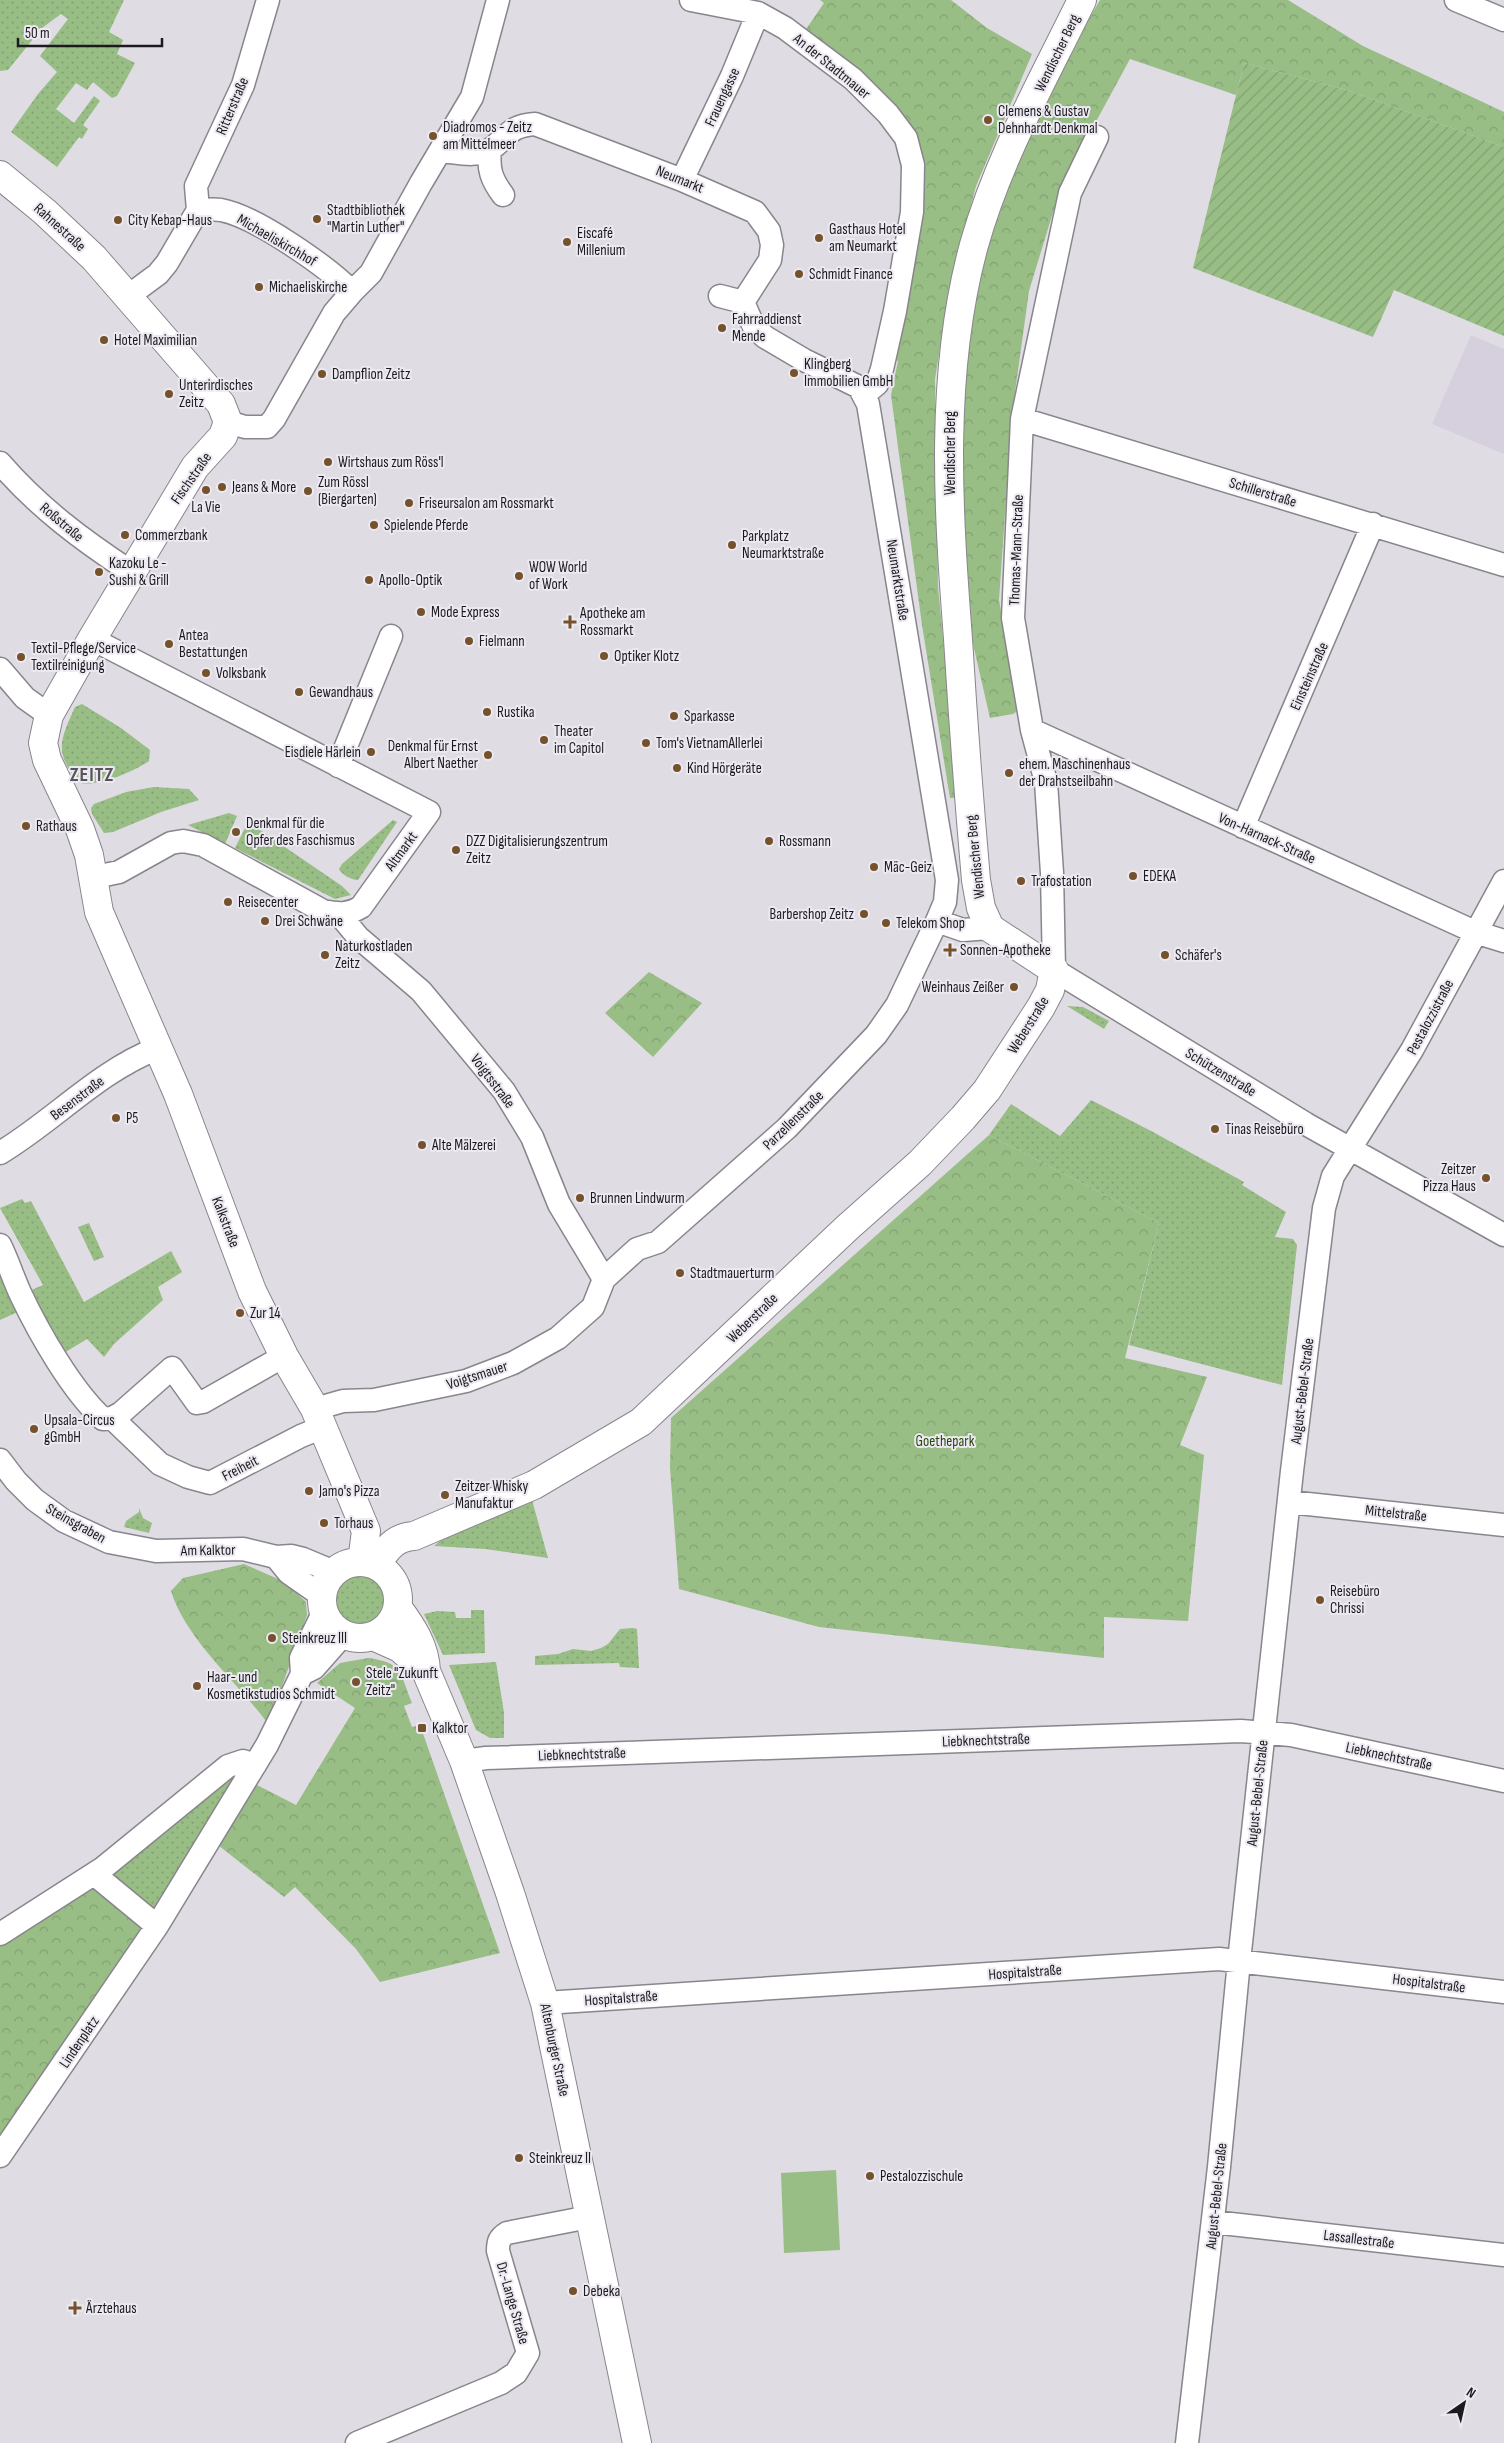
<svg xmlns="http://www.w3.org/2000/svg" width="1504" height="2443" font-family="'Sofia Sans Condensed',sans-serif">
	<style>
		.built { fill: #d6cfde }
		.grass { fill: url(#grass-dots) }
		.forest { fill: url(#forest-crowns) }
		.garden { fill: url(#garden-furrows) }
		.pitch { fill: #98bd85 }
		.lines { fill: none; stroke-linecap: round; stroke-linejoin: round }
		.minor-casing { stroke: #89858d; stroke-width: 25 }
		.major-casing { stroke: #89858d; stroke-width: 30 }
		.minor { stroke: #fff; stroke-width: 22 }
		.major { stroke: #fff; stroke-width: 28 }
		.poi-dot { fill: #75522b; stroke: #ede9f2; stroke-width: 2 }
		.labels { text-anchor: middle; stroke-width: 4; stroke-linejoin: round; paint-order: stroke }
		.street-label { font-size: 15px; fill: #1c1a1d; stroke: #ede9f2 }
		.poi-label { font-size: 15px; fill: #1c1a1d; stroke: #ede9f2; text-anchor: start }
		.park-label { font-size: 15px; fill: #254a08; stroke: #ede9f2 }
		.district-label { font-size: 20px; font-weight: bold; letter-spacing: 1px; fill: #57545b; stroke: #ede9f2 }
	</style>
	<defs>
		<pattern id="grass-dots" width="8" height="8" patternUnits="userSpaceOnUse" patternTransform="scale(1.25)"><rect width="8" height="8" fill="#98bd85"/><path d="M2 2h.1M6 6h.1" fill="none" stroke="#82a272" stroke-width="1.8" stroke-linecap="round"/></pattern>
		<pattern id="forest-crowns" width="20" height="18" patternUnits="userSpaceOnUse" patternTransform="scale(1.25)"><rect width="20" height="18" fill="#98bd85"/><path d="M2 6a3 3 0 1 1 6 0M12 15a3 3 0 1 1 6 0" fill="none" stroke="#82a272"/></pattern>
		<pattern id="garden-furrows" width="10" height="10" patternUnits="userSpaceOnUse" patternTransform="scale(1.25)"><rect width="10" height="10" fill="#98bd85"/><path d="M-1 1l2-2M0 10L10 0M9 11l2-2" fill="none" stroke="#82a272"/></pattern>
	</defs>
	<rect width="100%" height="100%" fill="#e0dce4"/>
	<path class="built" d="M1471,335l33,14v105l-72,-30z"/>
	<path class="grass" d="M0,0h124l-15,32 14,8 -6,14 18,9 -18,33 -5,2 -19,-16 -6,8 -11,-7 -20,26 18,14 20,-27 6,5 -17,24 5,4 -6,10 -3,-2 -22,30 -46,-35 27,-38 19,-22 -17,-16 28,-37 -7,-5 -19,14 -34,42 -8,1z
		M82,704l39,24 29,22 -1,11c-14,10 -55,28 -71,21 -25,-31 -17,-43 -3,-75z
		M154,787l35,2 10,11 -38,12 -48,20 -9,1 -12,-19 -1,-6 3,-4 32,-12z
		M229,813l8,3 -12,28 -37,-19z
		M393,820l4,2 -39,58c-7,0 -17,-6 -19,-11l3,-5z
		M248,822l94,64 9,9 -16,4 -100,-51z
		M1067,1006l16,1 26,14 -5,8z
		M1091,1100l62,32 91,50 -2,3 44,27 -11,25 18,2 4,6 -15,140 -153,-40 30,-122 -170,-88 22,-31 49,32z
		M22,1199l3,4 6,-2 53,101 87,-51 11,21 -24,15 5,13 -49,44 -10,13 -17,-18 -23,14 -35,-62 14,-6 -43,-77z
		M89,1223l15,34 -10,4 -16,-34z
		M0,1271l20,40 -20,9z
		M532,1500l16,58 -63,-9 -51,-3 14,-12z
		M139,1508l4,10 9,5 -3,10 -25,-6 2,-6 13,-9z
		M335 1599a26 26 0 1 1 52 0a26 26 0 1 1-52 0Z
		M471,1610h13l1,43 -42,2 -19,-41 13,-3 18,1 1,6h15z
		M633,1628l4,1 2,39 -19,-1 -1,-4 -84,2v-9l23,-2 15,-5 18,2 10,-3 7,-4 12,-15z
		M496,1662l8,51v25h-14l-14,-8 -27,-65z
		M241,1770l-88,144 -49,-40z"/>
	<path class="forest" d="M820,0h131l36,28 45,26 -56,132 -26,100 -15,93 3,208 21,211h-9l-28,-173 -31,-230 7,-34 -7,-2 27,-210 -116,-114 22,-32z
		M1100,0h188l75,46 141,66v35l-154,-56 -106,-28 -8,32 -106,-36 -69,127 -32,105 -17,123 -13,186 20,110 -6,4 -23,4 -17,-74 -14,-190 3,-66 12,-86 17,-70 31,-88 47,-91z
		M649,972l53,31 -49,54 -48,-44z
		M989,1135l170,88 -34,135 82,19 -27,68 24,10 -16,166 -84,-4v41l-285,-31 -140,-38 -9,-121 1,-50z
		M244,1564l41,18 21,20 1,13 -26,74 -15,32c-30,-40 -80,-82 -95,-130l12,-13z
		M368,1658c35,4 32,16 44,45l-8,3 8,21 8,-2 80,228 -120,29 -24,-33 -61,-62 -11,10 -66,-52 35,-62 43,22 59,-97 -38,-25 23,-20z
		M91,1879l56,46 -147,214v-193z"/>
	<path class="garden" d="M1244,63l106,28 154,56v189l-110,-46 -21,47 -180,-69z"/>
	<path class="pitch" d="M836,2170l4,80 -56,3 -3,-80z"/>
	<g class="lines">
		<defs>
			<path id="minor" d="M691,0l67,13 27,15 68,51 35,35 18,24 7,27 -1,47 -17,99 -13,58 -5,15 -12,10
				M1456,0l48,20
				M1097,137l-27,56 -48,226 -9,199 19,112 14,52 6,91 2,97 252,154 198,111
				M490,150c-2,19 1,29 13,45
				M440,151c14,1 39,7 51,-2 19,-14 18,-23 44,-25l147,56 73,32 14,19 3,14 -2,15 -27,42
				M682,180l50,-104 26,-63
				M198,210l-2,-24 47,-101 25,-85
				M352,292l19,-19 50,-90 51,-86 26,-97
				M720,296l23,6
				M127,297l31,-23 9,-11 31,-53c8,0 16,-1 23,0 34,6 107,57 131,82l-18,21 -60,106 -7,8h-22l-17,-5
				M1022,419l482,146
				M0,463c38,44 82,77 131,109
				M92,639l337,173 -68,95c-13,8 -23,7 -38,4l-120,-66 -20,-4 -12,2 -52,29 -24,5
				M0,669l25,29 24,17
				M1032,730l443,202 29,9
				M338,766l53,-130
				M1243,827l130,-303
				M339,914l19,23 63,54 83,100 28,46 27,67 45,75
				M937,921l26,9 27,-2
				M0,1153c55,-33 97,-81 158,-105
				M0,1245c8,16 13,33 21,50 18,38 51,96 82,124l9,-1 9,-5 51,-45 25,35 6,-1 81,-46
				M315,1409l28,-8 31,-1 92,-19 47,-18 45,-25 35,-31 11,-28 33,-30 21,-7 129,-114 89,-93 21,-30 40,-84 8,-19 2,-22 -79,-476 -9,-17 -55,-27 -39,-23 -11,-10 -11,-25
				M112,1418l48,46 28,13 22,6 91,-47 22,-9
				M0,1460l16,21 19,19 29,21 45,21 47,9 87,-2 33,8 15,-1 12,3 31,13
				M1289,1502l215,23
				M276,1557l13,16 33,23
				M302,1674l12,-6 30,-34
				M464,1761l22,-3 755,-27 50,4 213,46
				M94,1874l63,52
				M0,1934l103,-66 125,-102 15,-5 12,4
				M545,2003l674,-44 285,33
				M0,2156l157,-230 110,-181 35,-71 -1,-16 23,-47
				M1213,2222l291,33
				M357,2443l144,-60 15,-10 12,-20 -30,-102c0,-9 1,-13 9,-18l82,-16
				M1187,2443l32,-276 20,-206 53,-490 32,-263 9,-32 79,-126 92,-169"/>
			<path id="major" d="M0,175l45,37 49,46 127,146 7,18 -5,14 -28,31 -103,172 -43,76 -6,28 4,17 33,69 9,26 10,57 79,182 74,197 32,65 31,53 51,122 -4,31
				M322 1600a38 38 0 1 1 76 0a38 38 0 1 1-76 0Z
				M376,1565c10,-15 18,-28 38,-29l120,-51 107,-63 207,-195 72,-64 43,-45 24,-28 54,-83 9,-17 4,-20 -64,-42 -9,-20 -5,-28c-7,-80 -13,-160 -18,-241 -10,-130 -19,-266 16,-394 24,-86 69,-165 108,-245
				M398,1608c14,19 27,38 28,63
				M373,1636l27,12 26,23 38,90 46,132 35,110 92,440"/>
		</defs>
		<use href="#minor" class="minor-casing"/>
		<use href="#major" class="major-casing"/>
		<use href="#minor" class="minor"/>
		<use href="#major" class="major"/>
	</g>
	<g class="poi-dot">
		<circle cx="988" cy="120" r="5"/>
		<circle cx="433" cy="136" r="5"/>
		<circle cx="317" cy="219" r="5"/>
		<circle cx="118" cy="220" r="5"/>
		<circle cx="819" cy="238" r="5"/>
		<circle cx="567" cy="242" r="5"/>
		<circle cx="799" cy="274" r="5"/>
		<circle cx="259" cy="287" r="5"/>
		<circle cx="722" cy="328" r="5"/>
		<circle cx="104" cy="340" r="5"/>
		<circle cx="794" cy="373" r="5"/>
		<circle cx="322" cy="374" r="5"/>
		<circle cx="169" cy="394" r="5"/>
		<circle cx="328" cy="462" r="5"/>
		<circle cx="222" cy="487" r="5"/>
		<circle cx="206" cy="490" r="5"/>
		<circle cx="308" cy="491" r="5"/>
		<circle cx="409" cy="503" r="5"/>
		<circle cx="374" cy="525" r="5"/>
		<circle cx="125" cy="535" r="5"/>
		<circle cx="732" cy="545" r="5"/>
		<circle cx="99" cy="572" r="5"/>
		<circle cx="519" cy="576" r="5"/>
		<circle cx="369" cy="580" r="5"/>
		<circle cx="421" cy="612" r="5"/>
		<path d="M567.5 614.5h5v5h5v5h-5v5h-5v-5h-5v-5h5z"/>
		<circle cx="469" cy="641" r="5"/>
		<circle cx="169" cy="644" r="5"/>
		<circle cx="604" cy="656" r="5"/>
		<circle cx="21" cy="657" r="5"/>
		<circle cx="206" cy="673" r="5"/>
		<circle cx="299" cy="692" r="5"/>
		<circle cx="487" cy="712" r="5"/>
		<circle cx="674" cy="716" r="5"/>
		<circle cx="544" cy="740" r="5"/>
		<circle cx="646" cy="743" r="5"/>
		<circle cx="371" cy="752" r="5"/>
		<circle cx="488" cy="755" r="5"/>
		<circle cx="677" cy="768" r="5"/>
		<circle cx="1009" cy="773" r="5"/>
		<circle cx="26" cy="826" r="5"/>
		<circle cx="236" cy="832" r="5"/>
		<circle cx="769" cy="841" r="5"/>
		<circle cx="456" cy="850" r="5"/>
		<circle cx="874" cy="867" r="5"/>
		<circle cx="1133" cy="876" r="5"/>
		<circle cx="1021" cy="881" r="5"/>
		<circle cx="228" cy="902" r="5"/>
		<circle cx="864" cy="914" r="5"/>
		<circle cx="265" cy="921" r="5"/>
		<circle cx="886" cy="923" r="5"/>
		<path d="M947.5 942.5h5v5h5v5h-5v5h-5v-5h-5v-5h5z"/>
		<circle cx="325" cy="955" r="5"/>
		<circle cx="1165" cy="955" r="5"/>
		<circle cx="1014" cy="987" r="5"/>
		<circle cx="116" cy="1118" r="5"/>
		<circle cx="1215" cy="1129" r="5"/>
		<circle cx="422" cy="1145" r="5"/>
		<circle cx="1486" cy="1178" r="5"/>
		<circle cx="580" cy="1198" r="5"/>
		<circle cx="680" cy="1273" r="5"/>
		<circle cx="240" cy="1313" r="5"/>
		<circle cx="34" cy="1429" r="5"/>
		<circle cx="309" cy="1491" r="5"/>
		<circle cx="445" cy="1495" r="5"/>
		<circle cx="324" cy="1523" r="5"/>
		<circle cx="1320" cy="1600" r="5"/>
		<circle cx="272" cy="1638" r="5"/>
		<circle cx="356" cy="1682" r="5"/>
		<circle cx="197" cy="1686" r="5"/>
		<rect x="417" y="1723" width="10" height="10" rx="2.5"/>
		<circle cx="519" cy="2158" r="5"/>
		<circle cx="870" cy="2176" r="5"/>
		<circle cx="573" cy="2291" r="5"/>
		<path d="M72.5 2300.5h5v5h5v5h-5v5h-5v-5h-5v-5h5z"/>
	</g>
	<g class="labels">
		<g class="street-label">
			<text transform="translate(1057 53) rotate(-64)" y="5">Wendischer Berg</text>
			<text transform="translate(832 66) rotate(39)" y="5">An der Stadtmauer</text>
			<text transform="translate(722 97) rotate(-65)" y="5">Frauengasse</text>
			<text transform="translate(232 106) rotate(-67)" y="5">Ritterstraße</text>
			<text transform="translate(680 179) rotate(22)" y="5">Neumarkt</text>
			<text transform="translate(60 227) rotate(42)" y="5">Rahnestraße</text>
			<text transform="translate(277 240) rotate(30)" y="5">Michaeliskirchhof</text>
			<text transform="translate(950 453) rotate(-90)" y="5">Wendischer Berg</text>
			<text transform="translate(191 478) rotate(-55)" y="5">Fischstraße</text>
			<text transform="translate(1263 492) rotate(17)" y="5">Schillerstraße</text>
			<text transform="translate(62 522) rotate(40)" y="5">Roßstraße</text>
			<text transform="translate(1016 550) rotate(-88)" y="5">Thomas-Mann-Straße</text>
			<text transform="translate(898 580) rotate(81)" y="5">Neumarktstraße</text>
			<text transform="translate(1309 676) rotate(-66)" y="5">Einsteinstraße</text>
			<text transform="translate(1267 838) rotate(24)" y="5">Von-Harnack-Straße</text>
			<text transform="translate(401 851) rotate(-54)" y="5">Altmarkt</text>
			<text transform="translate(975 857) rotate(-96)" y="5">Wendischer Berg</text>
			<text transform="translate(1430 1017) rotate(-62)" y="5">Pestalozzistraße</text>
			<text transform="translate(1028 1025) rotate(-58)" y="5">Weberstraße</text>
			<text transform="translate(1221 1072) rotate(31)" y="5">Schützenstraße</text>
			<text transform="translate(493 1081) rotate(53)" y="5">Voigtsstraße</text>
			<text transform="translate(77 1098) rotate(-37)" y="5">Besenstraße</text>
			<text transform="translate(793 1120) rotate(-44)" y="5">Parzellenstraße</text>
			<text transform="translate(226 1222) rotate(69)" y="5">Kalkstraße</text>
			<text transform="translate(752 1318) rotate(-44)" y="5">Weberstraße</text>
			<text transform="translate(477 1375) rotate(-18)" y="5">Voigtsmauer</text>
			<text transform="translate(1302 1391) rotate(-83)" y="5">August-Bebel-Straße</text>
			<text transform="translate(240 1468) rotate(-27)" y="5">Freiheit</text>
			<text transform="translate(1396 1513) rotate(6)" y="5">Mittelstraße</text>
			<text transform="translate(76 1523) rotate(29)" y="5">Steinsgraben</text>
			<text transform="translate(208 1550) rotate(-1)" y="5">Am Kalktor</text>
			<text transform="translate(986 1740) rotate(-2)" y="5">Liebknechtstraße</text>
			<text transform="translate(582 1754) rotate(-2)" y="5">Liebknechtstraße</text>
			<text transform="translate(1389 1756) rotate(12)" y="5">Liebknechtstraße</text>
			<text transform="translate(1257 1793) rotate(-84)" y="5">August-Bebel-Straße</text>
			<text transform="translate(1025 1972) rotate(-4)" y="5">Hospitalstraße</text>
			<text transform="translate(1429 1983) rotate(7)" y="5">Hospitalstraße</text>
			<text transform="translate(621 1998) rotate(-4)" y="5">Hospitalstraße</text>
			<text transform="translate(79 2042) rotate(-56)" y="5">Lindenplatz</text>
			<text transform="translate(555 2050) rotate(78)" y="5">Altenburger Straße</text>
			<text transform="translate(1216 2196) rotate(-84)" y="5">August-Bebel-Straße</text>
			<text transform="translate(1359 2239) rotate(7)" y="5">Lassallestraße</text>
			<text transform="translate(513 2303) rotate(74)" y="5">Dr.-Lange Straße</text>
		</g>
		<g class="poi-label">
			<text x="998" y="116">Clemens &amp; Gustav<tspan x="998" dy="17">Dehnhardt Denkmal</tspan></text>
			<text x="443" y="132">Diadromos - Zeitz<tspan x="443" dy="17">am Mittelmeer</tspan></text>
			<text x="327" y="215">Stadtbibliothek<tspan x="327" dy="17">"Martin Luther"</tspan></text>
			<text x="128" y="225">City Kebap-Haus</text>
			<text x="829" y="234">Gasthaus Hotel<tspan x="829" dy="17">am Neumarkt</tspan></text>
			<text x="577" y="238">Eiscafé<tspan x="577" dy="17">Millenium</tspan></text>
			<text x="809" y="279">Schmidt Finance</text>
			<text x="269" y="292">Michaeliskirche</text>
			<text x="732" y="324">Fahrraddienst<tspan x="732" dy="17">Mende</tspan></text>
			<text x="114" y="345">Hotel Maximilian</text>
			<text x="804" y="369">Klingberg<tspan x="804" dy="17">Immobilien GmbH</tspan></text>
			<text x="332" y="379">Dampflion Zeitz</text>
			<text x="179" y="390">Unterirdisches<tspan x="179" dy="17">Zeitz</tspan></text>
			<text x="338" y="467">Wirtshaus zum Röss'l</text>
			<text x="318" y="487">Zum Rössl<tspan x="318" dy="17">(Biergarten)</tspan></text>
			<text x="232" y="492">Jeans &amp; More</text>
			<text x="419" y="508">Friseursalon am Rossmarkt</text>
			<text x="206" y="512" text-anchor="middle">La Vie</text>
			<text x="384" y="530">Spielende Pferde</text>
			<text x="135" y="540">Commerzbank</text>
			<text x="742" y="541">Parkplatz<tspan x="742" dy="17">Neumarktstraße</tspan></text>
			<text x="109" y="568">Kazoku Le -<tspan x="109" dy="17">Sushi &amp; Grill</tspan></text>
			<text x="529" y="572">WOW World<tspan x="529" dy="17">of Work</tspan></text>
			<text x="379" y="585">Apollo-Optik</text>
			<text x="431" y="617">Mode Express</text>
			<text x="580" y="618">Apotheke am<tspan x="580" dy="17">Rossmarkt</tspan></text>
			<text x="179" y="640">Antea<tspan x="179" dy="17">Bestattungen</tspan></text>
			<text x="479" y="646">Fielmann</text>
			<text x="31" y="653">Textil-Pflege/Service<tspan x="31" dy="17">Textilreinigung</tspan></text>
			<text x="614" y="661">Optiker Klotz</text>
			<text x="216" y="678">Volksbank</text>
			<text x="309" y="697">Gewandhaus</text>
			<text x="497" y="717">Rustika</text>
			<text x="684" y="721">Sparkasse</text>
			<text x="554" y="736">Theater<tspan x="554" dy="17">im Capitol</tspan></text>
			<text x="656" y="748">Tom's VietnamAllerlei</text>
			<text x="478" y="751" text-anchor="end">Denkmal für Ernst<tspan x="478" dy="17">Albert Naether</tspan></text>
			<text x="361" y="757" text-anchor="end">Eisdiele Härlein</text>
			<text x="1019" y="769">ehem. Maschinenhaus<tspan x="1019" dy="17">der Drahstseilbahn</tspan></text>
			<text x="687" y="773">Kind Hörgeräte</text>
			<text x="246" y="828">Denkmal für die<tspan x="246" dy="17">Opfer des Faschismus</tspan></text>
			<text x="36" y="831">Rathaus</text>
			<text x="466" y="846">DZZ Digitalisierungszentrum<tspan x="466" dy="17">Zeitz</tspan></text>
			<text x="779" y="846">Rossmann</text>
			<text x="884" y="872">Mäc-Geiz</text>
			<text x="1143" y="881">EDEKA</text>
			<text x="1031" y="886">Trafostation</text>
			<text x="238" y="907">Reisecenter</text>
			<text x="854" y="919" text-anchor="end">Barbershop Zeitz</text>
			<text x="275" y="926">Drei Schwäne</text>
			<text x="896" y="928">Telekom Shop</text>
			<text x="335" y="951">Naturkostladen<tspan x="335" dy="17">Zeitz</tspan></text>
			<text x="960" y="955">Sonnen-Apotheke</text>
			<text x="1175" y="960">Schäfer's</text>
			<text x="1004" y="992" text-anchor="end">Weinhaus Zeißer</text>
			<text x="126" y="1123">P5</text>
			<text x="1225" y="1134">Tinas Reisebüro</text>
			<text x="432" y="1150">Alte Mälzerei</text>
			<text x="1476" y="1174" text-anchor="end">Zeitzer<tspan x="1476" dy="17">Pizza Haus</tspan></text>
			<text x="590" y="1203">Brunnen Lindwurm</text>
			<text x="690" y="1278">Stadtmauerturm</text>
			<text x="250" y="1318">Zur 14</text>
			<text x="44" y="1425">Upsala-Circus<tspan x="44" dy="17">gGmbH</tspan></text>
			<text x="455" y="1491">Zeitzer Whisky<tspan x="455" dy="17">Manufaktur</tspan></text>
			<text x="319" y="1496">Jamo's Pizza</text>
			<text x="334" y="1528">Torhaus</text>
			<text x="1330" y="1596">Reisebüro<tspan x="1330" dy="17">Chrissi</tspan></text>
			<text x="282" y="1643">Steinkreuz III</text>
			<text x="366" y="1678">Stele "Zukunft<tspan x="366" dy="17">Zeitz"</tspan></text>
			<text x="207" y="1682">Haar- und<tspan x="207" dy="17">Kosmetikstudios Schmidt</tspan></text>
			<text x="432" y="1733">Kalktor</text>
			<text x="529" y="2163">Steinkreuz II</text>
			<text x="880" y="2181">Pestalozzischule</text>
			<text x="583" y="2296">Debeka</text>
			<text x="86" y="2313">Ärztehaus</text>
		</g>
		<g class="park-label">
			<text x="945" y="1446">Goethepark</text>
		</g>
		<g class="district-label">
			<text x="92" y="781">ZEITZ</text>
		</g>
	</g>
	<g transform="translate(1464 2403) rotate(34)" stroke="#ede9f2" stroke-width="4" paint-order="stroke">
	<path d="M0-4L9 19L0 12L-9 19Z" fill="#1c1a1d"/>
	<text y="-8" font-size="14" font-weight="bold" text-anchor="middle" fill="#1c1a1d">N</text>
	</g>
	<path d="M18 38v8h144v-8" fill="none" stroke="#1c1a1d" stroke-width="2.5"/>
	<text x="25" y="38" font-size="15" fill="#1c1a1d" stroke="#ede9f2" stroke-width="4" paint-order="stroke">50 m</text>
</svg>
